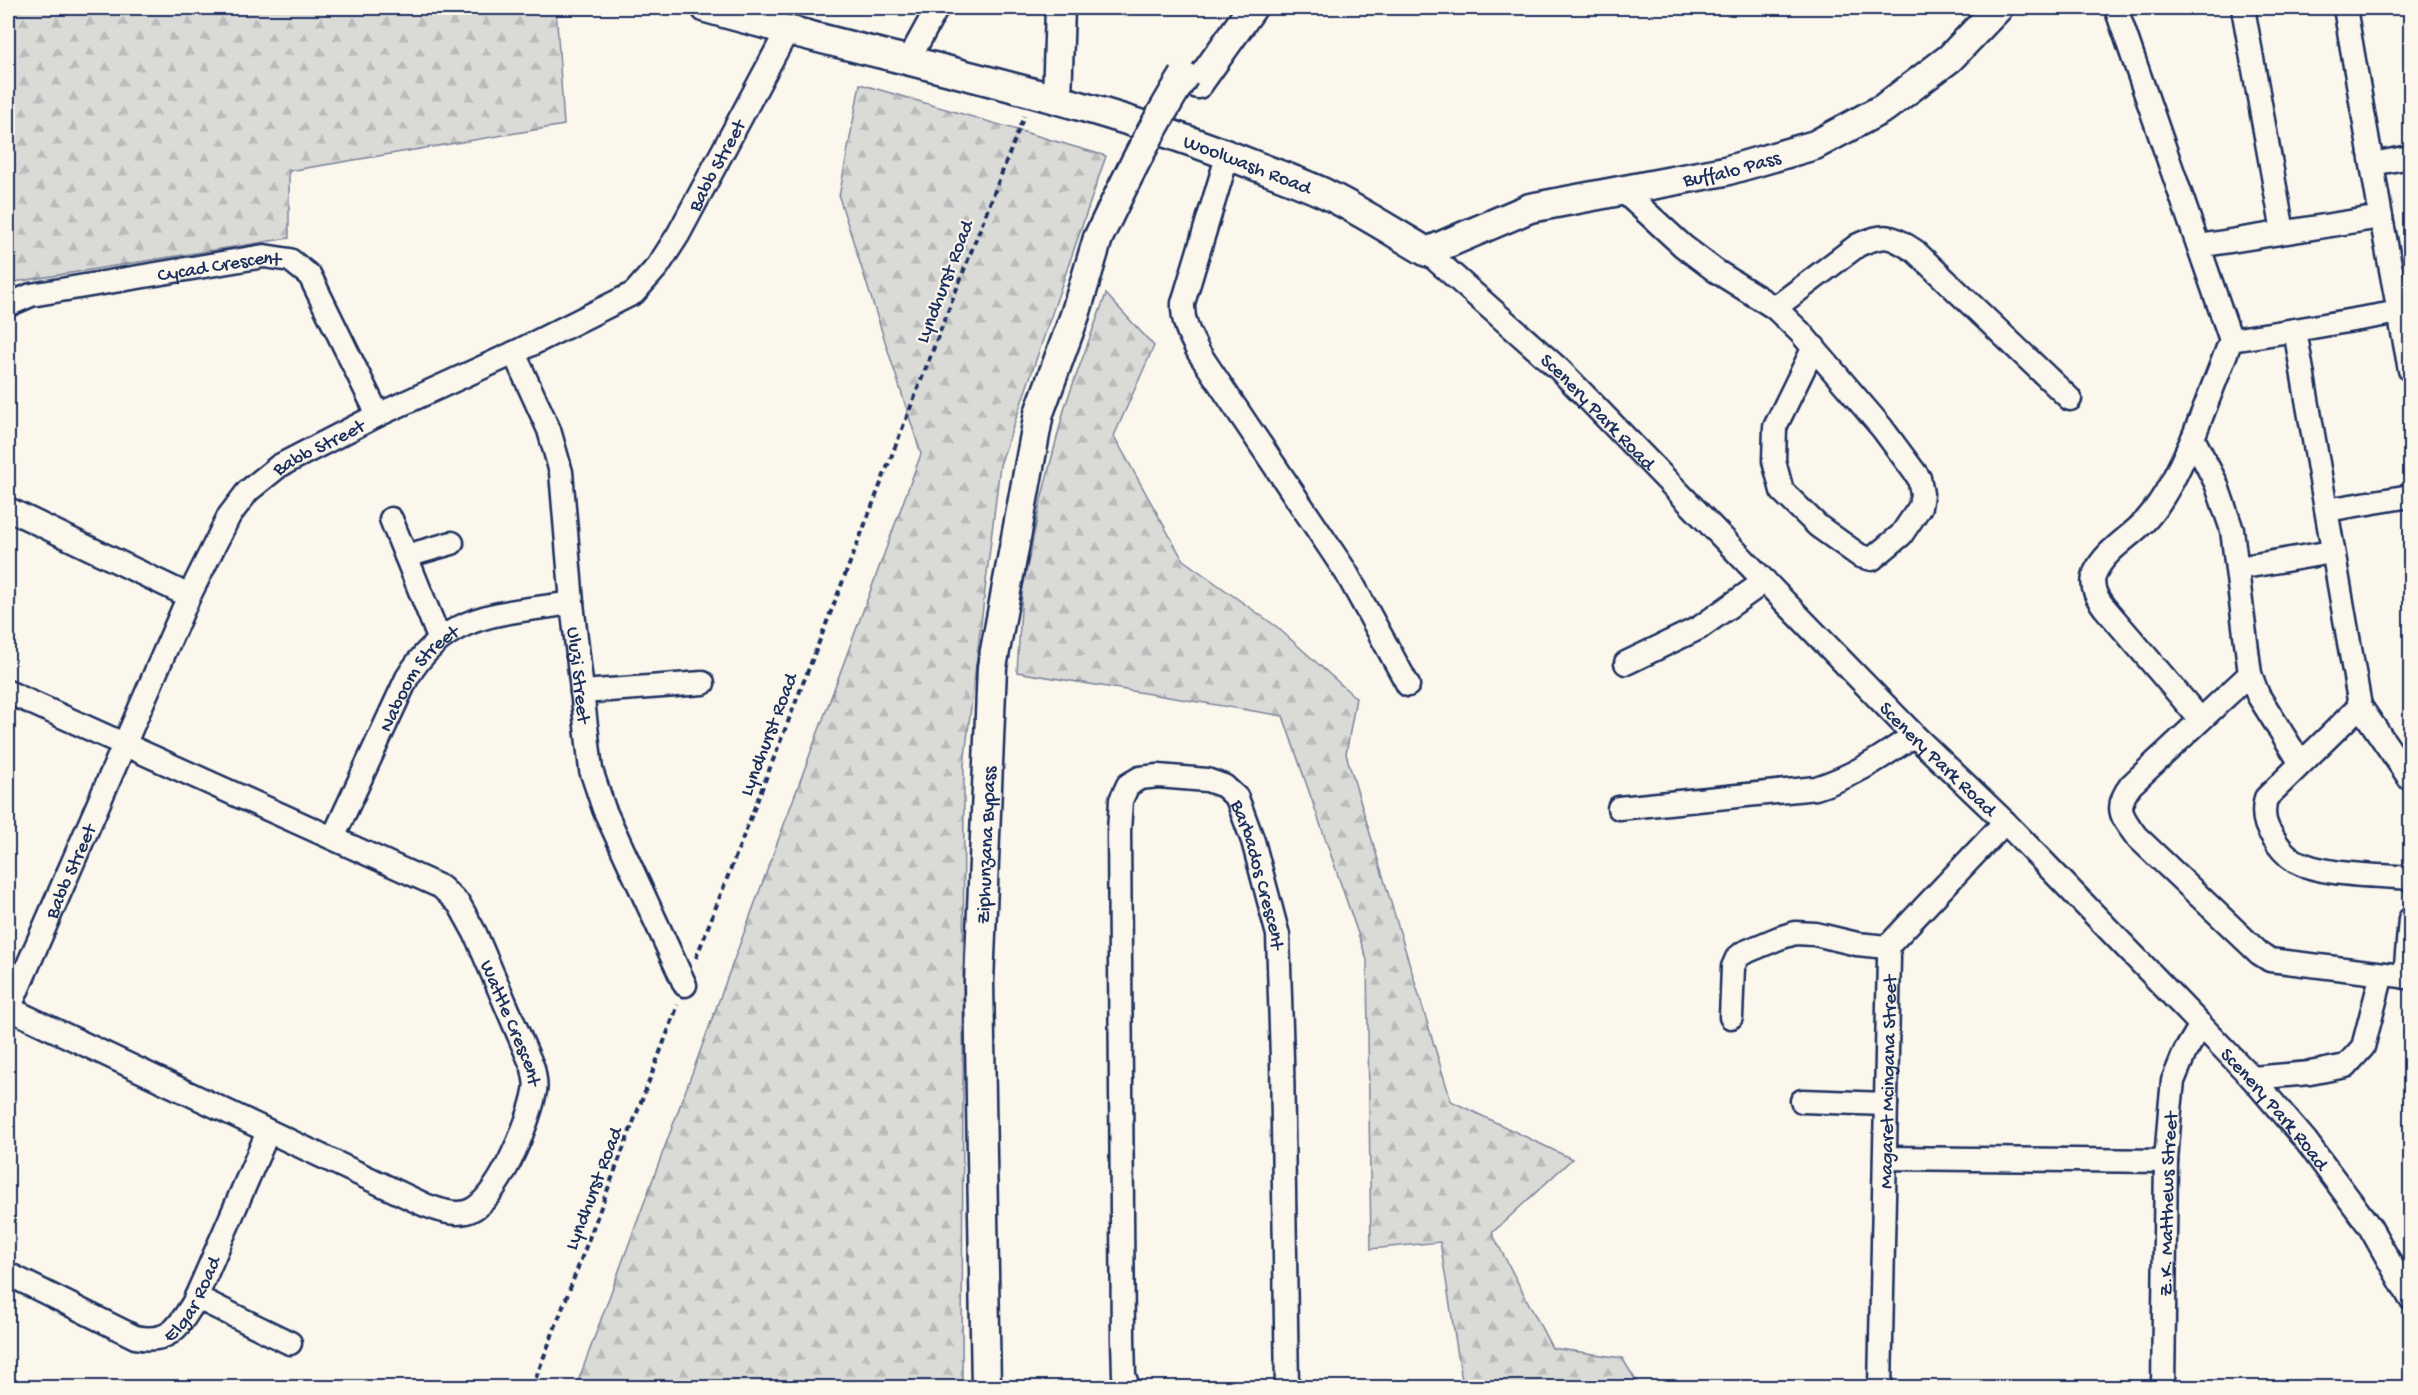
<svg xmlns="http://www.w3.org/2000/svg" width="2418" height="1395" font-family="'Gochi Hand',sans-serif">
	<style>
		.forest { fill: url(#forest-firs); stroke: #7a849a; stroke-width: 1.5 }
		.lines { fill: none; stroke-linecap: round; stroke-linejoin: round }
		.minor-casing { stroke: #1b2f5e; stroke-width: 27 }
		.major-casing { stroke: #1b2f5e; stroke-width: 33 }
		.path { stroke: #1b2f5e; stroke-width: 4; stroke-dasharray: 6 4.5; stroke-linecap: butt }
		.minor { stroke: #fbf7ec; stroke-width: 22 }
		.major { stroke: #fbf7ec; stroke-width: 28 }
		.major-bridge-casing { stroke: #1b2f5e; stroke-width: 33; stroke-linecap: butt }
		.major-bridge { stroke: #fbf7ec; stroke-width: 28 }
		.labels { text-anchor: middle; stroke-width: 4.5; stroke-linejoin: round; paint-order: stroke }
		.street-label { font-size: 20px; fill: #1b2f5e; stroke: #fbf7ec }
	</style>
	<defs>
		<pattern id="forest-firs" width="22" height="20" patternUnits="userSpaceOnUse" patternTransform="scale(1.5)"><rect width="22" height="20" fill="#dadad7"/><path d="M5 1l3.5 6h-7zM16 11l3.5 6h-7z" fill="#babbbb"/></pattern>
	</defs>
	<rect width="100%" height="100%" fill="#fbf7ec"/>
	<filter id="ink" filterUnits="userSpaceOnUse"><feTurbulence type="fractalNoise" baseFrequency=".0167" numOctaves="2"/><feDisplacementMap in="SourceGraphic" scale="12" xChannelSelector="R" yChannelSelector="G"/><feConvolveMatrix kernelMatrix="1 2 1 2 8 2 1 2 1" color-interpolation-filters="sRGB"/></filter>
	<g filter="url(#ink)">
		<path class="forest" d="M8,8h548l8,117 -275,46v67l-281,45z
			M860,84l246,72 -106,309 -36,300 -2,622h-386l345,-933 -82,-257z
			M1106,294l48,52 -40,90 69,124 94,67 79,71 -10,56 105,347 121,58 -80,74 60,115 70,10 18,29h-177l-23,-145 -69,7 -4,-289 -84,-244 -266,-44 5,-80 19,-92 24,-94z"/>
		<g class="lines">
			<defs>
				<g id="minor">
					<path d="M2116,8l115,332"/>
					<path d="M2243,8l40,224"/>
					<path d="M2345,8l36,209 29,153"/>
					<path d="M908,61l29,-53"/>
					<path d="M1228,154l-45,149c-1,19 7,33 16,50l147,219 62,113"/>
					<path d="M2372,164l38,-7"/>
					<path d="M1622,190l61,56 33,25 59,37 25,24 82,96 37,50 3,16 -2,13 -19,28 -29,24 -12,-3 -42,-30 -36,-35 -8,-30 1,-34 39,-80"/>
					<path d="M2199,246l182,-29"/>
					<path id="s1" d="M1427,252l133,118 354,365 91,87 247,256 54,63 64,86 40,71"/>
					<path id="s2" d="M8,305l23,-10 233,-39 26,4 20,16 68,139"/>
					<path d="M1775,308l83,-63c28,-12 32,-10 57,6l155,148"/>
					<path d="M2400,312l-105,18 65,376 50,73"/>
					<path id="s3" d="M514,353l35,77 12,42 11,131 19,167 13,39 81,176"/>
					<path d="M2193,438l38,-98 64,-10"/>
					<path d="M8,509l181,87"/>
					<path d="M2327,510l83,-14"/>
					<path d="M391,519l48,119"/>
					<path d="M406,556l46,-13"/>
					<path d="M2238,568l94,-16"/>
					<path d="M1626,663l73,-35 66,-47"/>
					<path d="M2250,674l-119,111c-17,22 -10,31 5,51l123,117 11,7 140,17"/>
					<path id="s4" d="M8,692l433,195 18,17 16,29 58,135c1,7 4,16 2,23 -5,29 -38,114 -69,121 -14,3 -27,-2 -41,-7l-417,-197"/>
					<path d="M582,692l121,-9"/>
					<path d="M2360,706l-94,92c-4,15 -2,27 7,39 5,9 14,19 22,24 28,15 83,14 115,17"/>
					<path d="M2200,719l-96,-112c-8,-10 -14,-21 -9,-34 10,-23 36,-36 52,-54 20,-23 33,-53 46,-81l23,45 16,47 18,144 8,21 42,67"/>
					<path d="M1619,808l197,-20c38,-12 65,-30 98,-53"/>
					<path id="s5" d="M333,838l74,-160c40,-67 95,-64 165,-75"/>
					<path d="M2405,977l5,-58"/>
					<path id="s6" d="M8,1011l181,-415 40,-80 19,-25 31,-25 99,-51 136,-62 120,-60 24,-27 20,-31 109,-204"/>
					<path d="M1731,1017l2,-50 4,-9 6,-5 36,-15 16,-5 20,1 42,10 30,3"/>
					<path d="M2252,1078l58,-5 36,-7 17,-19 19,-73"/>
					<path d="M1802,1101l84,3"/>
					<path d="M1885,1158l281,3"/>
					<path id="s7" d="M8,1274l127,63c34,7 43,-9 59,-35l74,-170"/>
					<path d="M196,1297l94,46"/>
					<path id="s8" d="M1128,1388l-4,-13 -1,-36 -4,-508 2,-31 7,-15 12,-7 18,-2 49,4 17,6 13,12 16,43 25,94 4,124 5,329"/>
					<path id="s9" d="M1880,1388l9,-431 -2,-10 118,-125"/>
					<path id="s10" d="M2163,1388l3,-227 4,-51 3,-29 12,-29 16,-27"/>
				</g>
				<g id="major">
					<path id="s11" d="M706,8c183,52 373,86 550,158 23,9 46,17 68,27 35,17 69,39 103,59l103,-44 195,-37 90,-26 69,-37 66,-50 48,-50"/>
					<path d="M1198,84l54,-76"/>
					<path d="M1057,99l3,-91"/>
					<path id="s12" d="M986,1388l-7,-406 13,-315 47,-254 36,-98 23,-77"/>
				</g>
			</defs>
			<use href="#minor" class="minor-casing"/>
			<use href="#major" class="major-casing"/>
			<path class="path" d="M696,958l328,-842
				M532,1388l146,-383"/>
			<use href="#minor" class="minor"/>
			<use href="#major" class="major"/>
			<defs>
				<path id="major-bridge" d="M1098,238c27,-56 53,-110 86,-162"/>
			</defs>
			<use href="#major-bridge" class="major-bridge-casing"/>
			<use href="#major-bridge" class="major-bridge"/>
		</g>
	</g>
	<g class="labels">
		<g class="street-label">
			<text dy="7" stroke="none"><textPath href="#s11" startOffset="564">Woolwash Road</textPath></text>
			<text dy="7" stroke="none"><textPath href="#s6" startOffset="1161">Babb Street</textPath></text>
			<text dy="7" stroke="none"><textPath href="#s11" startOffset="1082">Buffalo Pass</textPath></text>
			<text dy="7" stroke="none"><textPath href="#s2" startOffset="216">Cycad Crescent</textPath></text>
			<text transform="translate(943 281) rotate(-69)" y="7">Lyndhurst Road</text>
			<text dy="7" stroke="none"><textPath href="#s1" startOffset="234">Scenery Park Road</textPath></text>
			<text dy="7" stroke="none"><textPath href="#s6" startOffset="657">Babb Street</textPath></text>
			<text dy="7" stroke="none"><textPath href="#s3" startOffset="332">Uluzi Street</textPath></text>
			<text dy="7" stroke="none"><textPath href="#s5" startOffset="183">Naboom Street</textPath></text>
			<text transform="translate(767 734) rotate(-69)" y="7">Lyndhurst Road</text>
			<text dy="7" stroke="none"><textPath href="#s1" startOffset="720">Scenery Park Road</textPath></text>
			<text dy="7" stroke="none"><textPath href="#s12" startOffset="543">Ziphunzana Bypass</textPath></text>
			<text dy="7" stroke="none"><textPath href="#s6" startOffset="153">Babb Street</textPath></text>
			<text dy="7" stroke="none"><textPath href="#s8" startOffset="802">Barbados Crescent</textPath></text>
			<text dy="7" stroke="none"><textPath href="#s4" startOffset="630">Wattle Crescent</textPath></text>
			<text dy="7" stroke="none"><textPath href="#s9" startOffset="306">Magaret Mcingana Street</textPath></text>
			<text dy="7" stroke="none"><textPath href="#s1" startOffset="1206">Scenery Park Road</textPath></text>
			<text transform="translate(592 1188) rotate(-69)" y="7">Lyndhurst Road</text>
			<text dy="7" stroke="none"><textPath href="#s10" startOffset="184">Z.K. Matthews Street</textPath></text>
			<text dy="7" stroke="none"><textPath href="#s7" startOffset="219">Elgar Road</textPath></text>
		</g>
	</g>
	<rect width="2418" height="1395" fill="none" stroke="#fbf7ec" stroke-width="30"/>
	<rect x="15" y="15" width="2388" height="1365" fill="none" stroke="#1b2f5e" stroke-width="2" filter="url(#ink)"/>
</svg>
